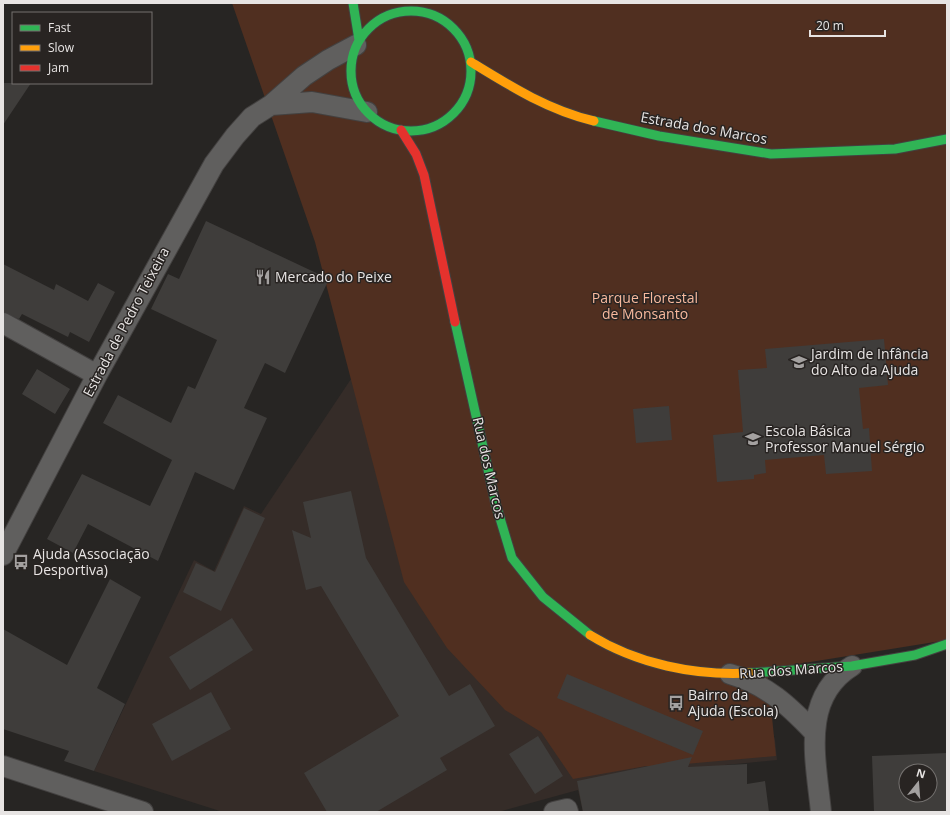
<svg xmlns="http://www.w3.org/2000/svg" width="950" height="815" font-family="'Open Sans',sans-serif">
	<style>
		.built { fill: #352c28 }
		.green { fill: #502f20 }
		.building { fill: #3f3d3b; fill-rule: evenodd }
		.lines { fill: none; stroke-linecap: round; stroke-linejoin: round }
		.street-casing { stroke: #434140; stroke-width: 22 }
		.fast-casing { stroke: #434140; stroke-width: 11 }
		.slow-casing { stroke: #434140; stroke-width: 11 }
		.jam-casing { stroke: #434140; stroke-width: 11 }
		.street { stroke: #605f5e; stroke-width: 20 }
		.fast { stroke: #30b455; stroke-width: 9 }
		.slow { stroke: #ff9f0a; stroke-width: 9 }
		.jam { stroke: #e5322d; stroke-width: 9 }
		.labels { text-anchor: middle; stroke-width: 3; stroke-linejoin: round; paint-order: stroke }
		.street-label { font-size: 14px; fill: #e7e4e3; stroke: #282422 }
		.poi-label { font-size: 14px; fill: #e7e4e3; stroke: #282422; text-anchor: start }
		.park-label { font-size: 14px; fill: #f8b99d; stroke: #282422 }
	</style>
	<rect width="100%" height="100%" fill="#272523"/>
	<path class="built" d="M381,334l391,396 3,10 2,20 -52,5v14l-140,33h-2l-5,-22 -80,22h-275l-129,-41 100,-211 20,11 30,-65 17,8z"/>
	<path class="green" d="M232,3h715v637l-180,29 9,87 -125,11 -5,-1 -73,13 -32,-47 -36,-22 -58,-62 -43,-66 -89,-340z"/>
	<path class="building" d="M3,83h28l-28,42z
		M206,221l123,58 -44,94 -20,-10 -21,45 23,10 -33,72 -39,-18 -37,89 -70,-37 -15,29 -26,-14 35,-65 68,32 22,-46 -69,-37 15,-28 53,28 17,-37 7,3 22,-49 -66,-31 17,-35 11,5z
		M3,264l51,26 2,-6 32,17 10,-18 17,9 -26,50 -19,-10 -2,5 -46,-23 -3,5 -16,-7z
		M884,339l4,46 -29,3 4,41 6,-1 3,43 -46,3 -2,-19 -59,5 1,13 -12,2v4l-37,3 -4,-47 30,-3 -5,-62 29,-2 -2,-19z
		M37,369l33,20 -15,25 -33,-20z
		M669,406l3,34 -36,3 -3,-34z
		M351,491l15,67 83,138 21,-12 25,42 -55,32 7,12 -71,42h-49l-23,-39 95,-57 -78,-130 -15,4 -14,-60 19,8 -8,-36z
		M244,508l21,10 -44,93 -38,-19 13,-29 19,9z
		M110,579l31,18 -44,91 28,16 -31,67 -30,-10 5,-10 -66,-22v-100l64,36z
		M232,618l21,32 -63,40 -21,-33z
		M567,674l136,57 -10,24 -136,-57z
		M211,692l20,37 -59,32 -20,-37z
		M538,736l25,40 -28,18 -26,-40z
		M947,753v59h-73l-2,-56zM906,771h24v24h-24z
		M692,757l-4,10 59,-3v20l18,-3 4,31h-186l-6,-31z"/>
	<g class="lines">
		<defs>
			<path id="street" d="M271,105l41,-3 55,10
				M3,323l94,52
				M3,555l94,-180 117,-211 21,-28 17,-19 19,-12 33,-29 24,-16 28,-15
				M730,674c37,11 58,31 84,58
				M3,766l140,46
				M554,812l13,-3 1,3
				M821,812c-5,-52 -21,-114 31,-146"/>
			<path id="fast" d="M353,3l6,37
				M351 71a60 60 0 1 1 120 0a60 60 0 1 1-120 0Z
				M594,121l65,15 112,18 124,-5 52,-10
				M455,322l41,183 16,53 31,39 47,38
				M750,673l102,-7 63,-11 32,-11"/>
			<path id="slow" d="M471,62c39,24 77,48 123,59
				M590,635c47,29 105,41 160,38"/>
			<path id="jam" d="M401,130l15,24 8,21 31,147"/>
		</defs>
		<use href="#street" class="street-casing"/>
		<use href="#fast" class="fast-casing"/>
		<use href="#slow" class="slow-casing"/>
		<use href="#jam" class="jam-casing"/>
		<use href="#street" class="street"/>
		<use href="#fast" class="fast"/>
		<use href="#slow" class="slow"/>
		<use href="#jam" class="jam"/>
	</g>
	<defs>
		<symbol id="restaurant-bare" viewBox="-9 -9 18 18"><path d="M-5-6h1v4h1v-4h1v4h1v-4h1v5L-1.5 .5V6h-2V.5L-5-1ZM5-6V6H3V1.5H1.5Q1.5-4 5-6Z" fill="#a4a1a0" stroke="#282422" stroke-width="2.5" paint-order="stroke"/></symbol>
		<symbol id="school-bare" viewBox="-9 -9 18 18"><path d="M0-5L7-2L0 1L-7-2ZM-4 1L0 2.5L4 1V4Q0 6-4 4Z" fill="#a4a1a0" stroke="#282422" stroke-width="2.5" paint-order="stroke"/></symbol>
		<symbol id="bus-bare" viewBox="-9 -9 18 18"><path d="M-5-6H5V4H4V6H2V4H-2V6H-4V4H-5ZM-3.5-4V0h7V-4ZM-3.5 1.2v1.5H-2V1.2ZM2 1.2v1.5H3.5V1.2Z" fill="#a4a1a0" stroke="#282422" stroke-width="2.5" paint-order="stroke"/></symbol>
	</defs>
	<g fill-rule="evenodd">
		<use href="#restaurant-bare" x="252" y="266" width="22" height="22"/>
		<use href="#school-bare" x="788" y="351" width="22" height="22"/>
		<use href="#school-bare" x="742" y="428" width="22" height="22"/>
		<use href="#bus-bare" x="10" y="551" width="22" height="22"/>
		<use href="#bus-bare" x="665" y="692" width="22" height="22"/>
	</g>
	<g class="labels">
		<g class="street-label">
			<text transform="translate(704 128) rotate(10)" y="5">Estrada dos Marcos</text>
			<text transform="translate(126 322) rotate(-62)" y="5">Estrada de Pedro Teixeira</text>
			<text transform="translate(489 468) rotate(77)" y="5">Rua dos Marcos</text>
			<text transform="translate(791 670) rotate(-4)" y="5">Rua dos Marcos</text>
		</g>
		<g class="poi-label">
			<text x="275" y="282">Mercado do Peixe</text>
			<text x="811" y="359">Jardim de Infância<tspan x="811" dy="16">do Alto da Ajuda</tspan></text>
			<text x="765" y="436">Escola Básica<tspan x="765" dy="16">Professor Manuel Sérgio</tspan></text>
			<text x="33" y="559">Ajuda (Associação<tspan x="33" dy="16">Desportiva)</tspan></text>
			<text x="688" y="700">Bairro da<tspan x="688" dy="16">Ajuda (Escola)</tspan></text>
		</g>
		<g class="park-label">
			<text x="645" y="303">Parque Florestal<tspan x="645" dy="16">de Monsanto</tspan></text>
		</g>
	</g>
	<rect width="950" height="815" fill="none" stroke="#e7e4e3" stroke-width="8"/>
	<rect x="12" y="12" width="140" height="72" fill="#282422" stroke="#74716f"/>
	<rect x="20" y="25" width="20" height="6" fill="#30b455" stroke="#74716f"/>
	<text x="48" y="32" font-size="12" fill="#e7e4e3">Fast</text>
	<rect x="20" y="45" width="20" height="6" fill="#ff9f0a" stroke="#74716f"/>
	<text x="48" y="52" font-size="12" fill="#e7e4e3">Slow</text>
	<rect x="20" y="65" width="20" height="6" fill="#e5322d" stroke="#74716f"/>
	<text x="48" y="72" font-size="12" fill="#e7e4e3">Jam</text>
	<g transform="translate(918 783) rotate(17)"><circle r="19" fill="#282422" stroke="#74716f"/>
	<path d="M0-3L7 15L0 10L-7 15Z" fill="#a4a1a0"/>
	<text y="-6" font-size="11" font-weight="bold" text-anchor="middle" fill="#e7e4e3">N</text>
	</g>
	<path d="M810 30v6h75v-6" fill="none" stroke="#e7e4e3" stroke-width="2"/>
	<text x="816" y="30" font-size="12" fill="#e7e4e3" stroke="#282422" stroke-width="3" paint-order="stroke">20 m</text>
</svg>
